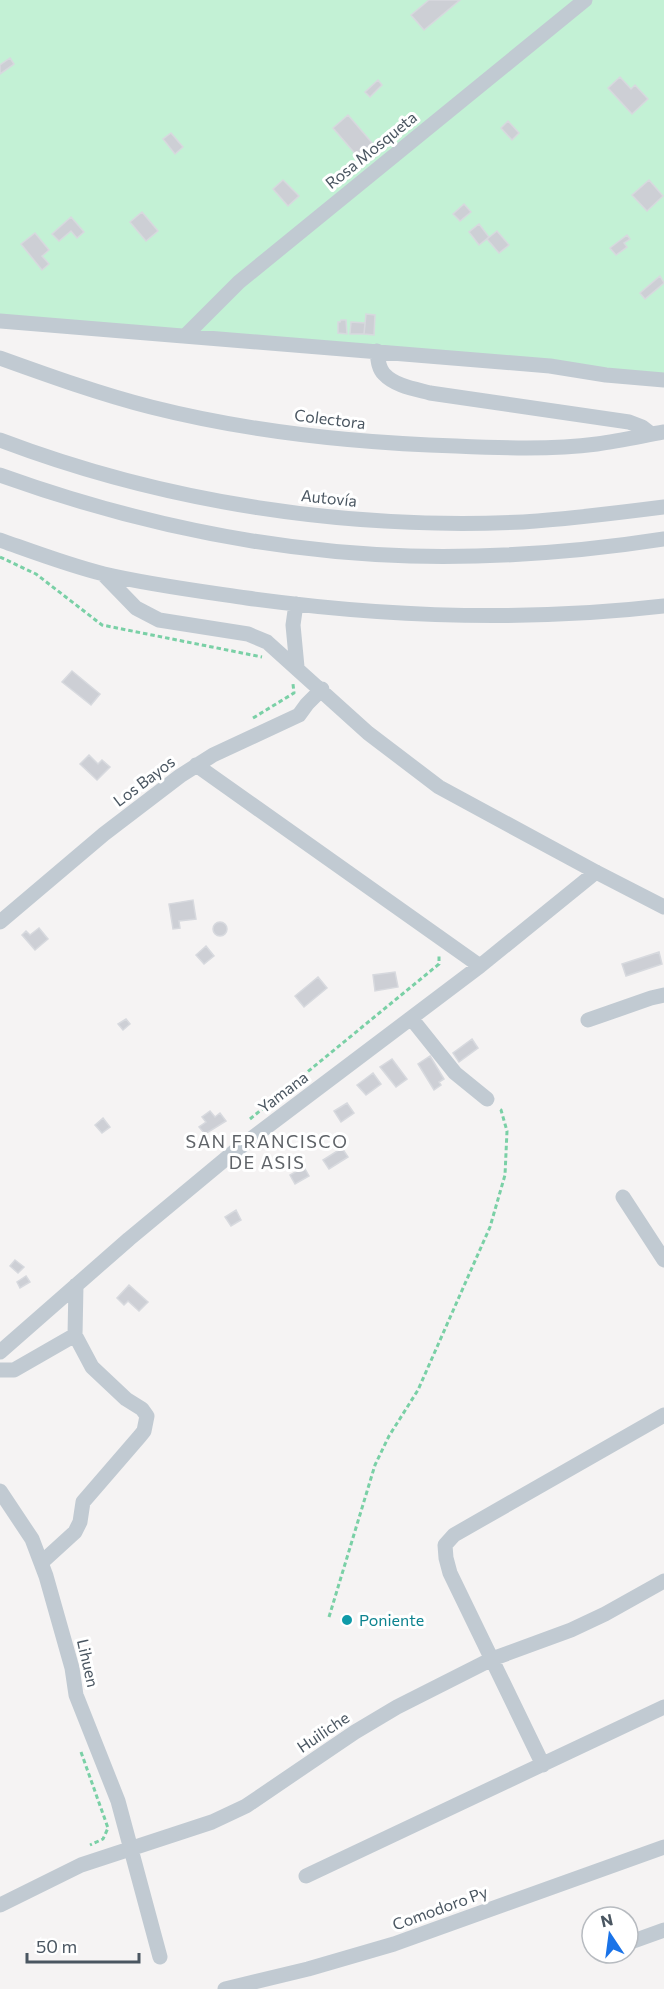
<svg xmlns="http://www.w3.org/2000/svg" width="664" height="1989" font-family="Commissioner,sans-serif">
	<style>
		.green { fill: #c3f1d5 }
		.building { fill: #cdcfd5; stroke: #d7d9de; stroke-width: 1.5 }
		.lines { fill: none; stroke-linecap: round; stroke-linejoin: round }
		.path { stroke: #7ad0a6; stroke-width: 3; stroke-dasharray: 4.5 3; stroke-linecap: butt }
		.minor { stroke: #c1cad2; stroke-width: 15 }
		.culture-dot { fill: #0f9aa8; stroke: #fff; stroke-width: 2 }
		.labels { text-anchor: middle; stroke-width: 6; stroke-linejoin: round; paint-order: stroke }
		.street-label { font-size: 16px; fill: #4a5661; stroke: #fff }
		.culture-label { font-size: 16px; fill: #0d838f; stroke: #fff; text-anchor: start }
		.neighbourhood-label { font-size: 18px; letter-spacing: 1.5px; fill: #5f6368; stroke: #fff }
	</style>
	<rect width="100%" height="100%" fill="#f5f3f3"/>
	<path class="green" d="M0,0h664v380l-664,-59z"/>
	<path class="building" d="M429,0h31l-36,30 -13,-15z
		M10,58l4,6 -14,10v-9z
		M620,77l11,12 4,-4 13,14 -16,15 -24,-26z
		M378,80l4,5 -12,12 -5,-5z
		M348,115l25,29 -15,13 -25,-29z
		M508,121l11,12 -7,7 -11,-12z
		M171,133l12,14 -8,7 -12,-15z
		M283,180l16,16 -11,10 -15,-17z
		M649,180l14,16 -16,15 -15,-16z
		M464,204l7,8 -11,9 -7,-7z
		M142,212l16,19 -12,10 -16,-19z
		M71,217l13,15 -7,6 -6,-7 -12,10 -7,-7z
		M479,224l10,13 -10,8 -10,-13z
		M497,231l12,14 -10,8 -12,-14z
		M35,233l14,17 -7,6 7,8 -7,6 -21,-26z
		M627,235l3,4 -6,4 3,4 -11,8 -6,-7z
		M660,276l4,7 -19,16 -5,-6z
		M366,314l9,1 -1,20 -10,-1z
		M341,320h5l1,14 -9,-1v-11h2z
		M351,322l14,1 -1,11h-14z
		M72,671l28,23 -9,11 -29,-23z
		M89,755l9,9 4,-4 8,7 -13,13 -17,-16z
		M193,900l3,19 -17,2 1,7 -7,1 -4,-25z
		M213 929a7 7 0 1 1 14 0a7 7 0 1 1-14 0Z
		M39,928l9,11 -13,11 -13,-15 4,-4 4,4z
		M206,946l8,10 -10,8 -8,-9z
		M659,952l3,12 -36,12 -4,-12z
		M395,972l3,15 -23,4 -2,-16z
		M318,977l9,11 -23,19 -9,-11z
		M126,1019l4,5 -7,6 -5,-6z
		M472,1039l6,9 -19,14 -6,-9z
		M430,1056l14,23 -5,3 2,3 -7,5 -16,-26z
		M392,1059l15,20 -11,8 -16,-20z
		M373,1073l8,11 -15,11 -9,-10z
		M347,1103l7,10 -13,9 -7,-11z
		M210,1111l5,6 5,-4 6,8 -21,13 -6,-7 7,-5 -4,-5z
		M103,1118l7,9 -8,6 -7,-8z
		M342,1148l6,9 -19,12 -6,-9z
		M304,1167l5,9 -14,8 -5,-9z
		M236,1210l5,10 -10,6 -6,-9z
		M15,1260l9,7 -6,6 -8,-7z
		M26,1276l4,6 -10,6 -3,-6z
		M129,1285l19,17 -9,9 -11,-10 -4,4 -7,-7z"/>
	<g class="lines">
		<path class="path" d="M0,557l36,17 66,51 160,32
			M253,718l41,-25 -1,-9
			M250,1119l189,-155v-10
			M329,1617l46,-152 14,-29 29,-46 72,-163 15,-52 2,-44 -6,-21 -3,-2
			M81,1752l27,76 -5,11 -13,6"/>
		<path class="minor" d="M0,321l550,45 56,9 58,5
			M186,335l53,-53 346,-282
			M377,351c1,8 1,17 7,23 11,12 31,15 46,19l199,29 13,5 9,7
			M0,358c50,18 100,36 151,49 99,25 203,36 305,39 47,2 95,4 141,-2 22,-3 45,-8 67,-12
			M0,440c166,63 346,90 523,82 47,-3 94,-9 141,-15
			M0,475c131,47 270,77 410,81 84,2 171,-4 254,-17
			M0,540c34,12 68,25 104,34 47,11 95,17 143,24 138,19 279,24 417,8
			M103,574l33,34 23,12 89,14 19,8 101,91 71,54 157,85 68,35
			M296,604l-3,21 4,42
			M196,765l284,201
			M0,922l104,-88 76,-58 33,-21 86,-40 8,-11 15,-15
			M411,1018l44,55 32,26
			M588,1020l63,-22 13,-3
			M623,1197l41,63
			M0,1352l129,-113 106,-88 245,-185 116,-94
			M0,1370h14l61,-35
			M0,1491l32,48 14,37 26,92 4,27 42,106 42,156
			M41,1563l34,-31 5,-10 3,-20 57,-66 4,-5 3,-15 -5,-7 -16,-10 -34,-32 -17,-32 1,-50
			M543,1765l-93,-192 -4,-15 -1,-13 9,-10 210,-120
			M306,1876l358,-169
			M0,1905l81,-40 131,-43 34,-16 109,-74 42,-25 95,-48 79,-29 34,-16 59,-33
			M628,1943l36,-13
			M225,1989l83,-20 86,-25 270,-97"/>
	</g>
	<circle class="culture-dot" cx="347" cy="1620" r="6"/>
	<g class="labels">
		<g class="street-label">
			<text transform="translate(371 150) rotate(-39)" y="6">Rosa Mosqueta</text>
			<text transform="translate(330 419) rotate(7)" y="6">Colectora</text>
			<text transform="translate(329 498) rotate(6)" y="6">Autovía</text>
			<text transform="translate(144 781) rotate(-37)" y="6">Los Bayos</text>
			<text transform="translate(283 1092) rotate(-37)" y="6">Yamana</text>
			<text transform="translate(88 1663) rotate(77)" y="6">Lihuen</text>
			<text transform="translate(323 1732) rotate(-34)" y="6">Huiliche</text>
			<text transform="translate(440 1908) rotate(-20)" y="6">Comodoro Py</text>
		</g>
		<g class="culture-label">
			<text x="359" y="1626">Poniente</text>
		</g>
		<g class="neighbourhood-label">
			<text x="267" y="1148">SAN FRANCISCO<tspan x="267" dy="21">DE ASIS</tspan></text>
		</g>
	</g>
	<g transform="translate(610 1935) rotate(347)"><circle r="28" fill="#ffffff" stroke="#b7bbc0" stroke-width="1.5"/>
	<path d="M0-4.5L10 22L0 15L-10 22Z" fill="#1a73e8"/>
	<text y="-9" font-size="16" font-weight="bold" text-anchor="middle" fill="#4a5661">N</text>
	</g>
	<path d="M27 1953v9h112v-9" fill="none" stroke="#4a5661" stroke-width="3"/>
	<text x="36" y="1953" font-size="18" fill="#4a5661" stroke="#ffffff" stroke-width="4.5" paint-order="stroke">50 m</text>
</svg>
